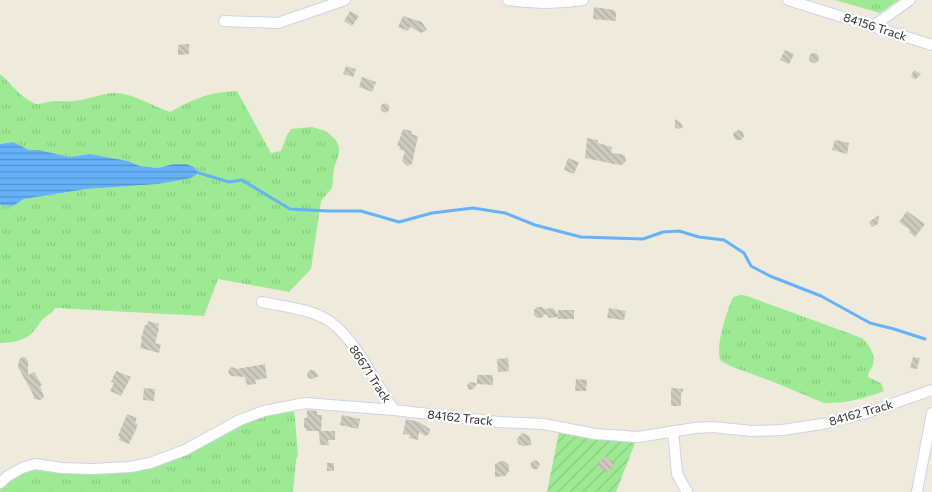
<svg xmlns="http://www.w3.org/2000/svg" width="932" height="492" font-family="Commissioner,sans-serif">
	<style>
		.grass { fill: url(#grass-tufts) }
		.garden { fill: url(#garden-furrows) }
		.water { fill: url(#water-rules) }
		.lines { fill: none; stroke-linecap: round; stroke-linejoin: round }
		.stream { stroke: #66b2fa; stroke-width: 3 }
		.building { fill: url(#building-back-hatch) }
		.street-casing { stroke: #d2d1e6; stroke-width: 12 }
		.street { stroke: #fff; stroke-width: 10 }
		.labels { text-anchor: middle; stroke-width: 4.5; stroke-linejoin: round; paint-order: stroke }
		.street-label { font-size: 12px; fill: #2c2c2c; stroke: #fff }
	</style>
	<defs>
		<pattern id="grass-tufts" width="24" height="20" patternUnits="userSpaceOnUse" patternTransform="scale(1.25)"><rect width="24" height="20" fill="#9eea94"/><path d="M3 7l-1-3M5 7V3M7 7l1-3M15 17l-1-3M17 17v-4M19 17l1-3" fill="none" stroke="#88c980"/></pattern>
		<pattern id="garden-furrows" width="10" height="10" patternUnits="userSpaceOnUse" patternTransform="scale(1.25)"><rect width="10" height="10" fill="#9eea94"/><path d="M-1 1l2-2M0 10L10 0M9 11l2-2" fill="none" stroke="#88c980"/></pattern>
		<pattern id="water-rules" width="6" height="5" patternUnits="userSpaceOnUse" patternTransform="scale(1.25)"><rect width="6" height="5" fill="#66b2fa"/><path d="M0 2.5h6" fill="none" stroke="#5491cb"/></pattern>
		<pattern id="building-back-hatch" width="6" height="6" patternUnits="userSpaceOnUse" patternTransform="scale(1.25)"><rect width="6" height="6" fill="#cdcabf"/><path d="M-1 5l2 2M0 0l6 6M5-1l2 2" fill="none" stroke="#b0aea4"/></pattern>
	</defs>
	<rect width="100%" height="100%" fill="#efebdc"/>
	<path class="grass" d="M835,0h64l-19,13z
		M0,74c11,9 18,21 32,28 7,5 14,-1 22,-1 9,0 18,1 27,-1 11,-2 23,-7 34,-7 20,1 37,13 55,19 24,-13 38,-20 67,-21l34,62 10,-2 6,-16 4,-6 21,-2 14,4 10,9 3,7v7l-5,14 -2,20 -11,13 -10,68 -22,23 -71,-13 -14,37 -149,-8c-3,6 -6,6 -11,10 -5,5 -8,12 -13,16 -8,7 -21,9 -31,9v-138l13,1 11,-7 63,-10 71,-5 15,-20 -15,4 -18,-2 -12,-5 -38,-7 -20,3 -31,-7h-10l-16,-8 -13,2z
		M741,295l6,1 115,42c7,6 14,17 11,27 -2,5 -5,6 -5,12l13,6 3,8c-19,7 -39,13 -60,12l-53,-22 -41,-15 -9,-5c-7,-12 6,-50 12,-64z
		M294,408l4,47 -2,5 -3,32h-293v-2c7,-7 15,-15 24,-19 15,-6 45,2 61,2 18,1 40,0 58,-3 37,-7 67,-31 100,-47 16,-7 34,-12 51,-15z"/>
	<path class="garden" d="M559,432l76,11 -19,49h-69z"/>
	<path class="water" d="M13,142l16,8h10l31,7 20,-3 38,7 12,5 18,2 15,-4h13l8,3 5,6 -8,5 -33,6 -71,5 -63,10 -11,7 -13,-1v-61z"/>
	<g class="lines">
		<path class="stream" d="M199,173l30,9 13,-2 48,29 38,2h33l38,11 33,-9 41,-5 32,5 30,12 46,12 62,2 20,-7 16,-1 20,6 25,3 20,13 7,13 19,10 51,20 49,27 24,6 31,10"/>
	</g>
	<path class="building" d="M594,7l20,3 2,3v8l-23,-2z
		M350,11l9,5 -7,10 -8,-5z
		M403,16l19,6 5,8 -6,3 -11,-6 -2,4 -10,-4z
		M189,44v10l-11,1v-10z
		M785,50l9,4 -5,10 -9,-4z
		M809 58a5 5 0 1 1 10 0a5 5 0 1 1-10 0Z
		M346,66l10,3 -3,8 -10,-3z
		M914,70l7,4 -5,5h-2l-3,-3z
		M362,77l14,5 -4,10 -13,-5z
		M380.5 108a4.5 4.5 0 1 1 9 0a4.5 4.5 0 1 1-9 0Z
		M675,119l6,4 2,4 -4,2 -4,-1z
		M403,129l9,2 -1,3 7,2 -6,28 -5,2 -5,-5 3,-10 -6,-2 1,-3h-3z
		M739,130l4,2 1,5 -3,3h-5l-3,-4 1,-4z
		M587,138l11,2v3l14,4 -1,6 11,1 3,2 1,5 -4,4h-3l-34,-7z
		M835,140l14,3 -2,11 -15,-4z
		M568,158l11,4 -5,12 -10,-4z
		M907,211l18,13 -10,13 -6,-5 1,-2 -11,-8z
		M879,215l-1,9 -6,3 -3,-5z
		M537,307h5l2,2 9,-1 5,6v-4h16v9h-16v-2l-9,1 -3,-4 -5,4h-4l-3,-3v-5z
		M609,308l17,3 -2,9 -17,-2z
		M148,321l11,3 -1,4 1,1 -4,14 6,2 -2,8 -19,-5 2,-8 -1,-1 4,-14h2z
		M22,357h3l3,4v14l6,-3 8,13 -2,1 4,11 -4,3 -6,-1 -1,-5 -15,-27 1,-7z
		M913,357l7,1 -3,11 -7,-1z
		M508,358l1,13 -11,1 -1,-13z
		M265,364l2,14 -12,2 1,4 -9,1 -2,-8 -14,-1 -3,-4 2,-4 2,-1 5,2z
		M310,370h4l5,6 -7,3 -4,-1 -1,-5z
		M116,371l15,6 -10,19 -11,-5 4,-8 -3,-1z
		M477,375h16v10l-16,-1 -4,5 -4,1 -2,-5 3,-3 7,1z
		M576,379l11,1 -1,11h-11z
		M144,388l11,1 -1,12 -11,-1z
		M671,388l13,1 -3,5v12h-10z
		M307,410l10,1v4h5l-1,16h14v9h-7l1,5h-9l-1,-14h-13v-3h-2v-10h3z
		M127,414l10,4 -2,5 3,2 -9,19 -10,-4 1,-3 -2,-1z
		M342,415l18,4 -2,10 -18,-4z
		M406,419l13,3 11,7 -1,5 -4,2 -6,-4 -1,8 -9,-2 1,-3 -7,-1z
		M522,433l7,3 3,9 -9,1 -5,-2 -1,-5z
		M604,456l11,7 -7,10 -11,-7z
		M530.5 465a4.5 4.5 0 1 1 9 0a4.5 4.5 0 1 1-9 0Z
		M501,461h3l5,4v6l-4,5 -10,1v-13z
		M327,463h7v8h-7z"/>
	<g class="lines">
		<defs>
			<path id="street" d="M508,0c25,4 50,4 75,0
				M788,0l144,45
				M224,21l54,2 67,-23
				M873,26l37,-26
				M262,302c19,4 42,6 60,15 30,13 53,67 72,93
				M673,431l4,43 10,18
				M0,483l8,-7 14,-8 13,-4 27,4 30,1 38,-2 20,-4 35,-13 55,-30 24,-9 41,-8 89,7 105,12 45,2 51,10 43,3 57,-9 18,-1 39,4 30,-1 40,-6 41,-10 69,-24
				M917,492l15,-79"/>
		</defs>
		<use href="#street" class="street-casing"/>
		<use href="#street" class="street"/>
	</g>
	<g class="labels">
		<g class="street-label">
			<text transform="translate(875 27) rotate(18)" y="4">84156 Track</text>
			<text transform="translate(370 374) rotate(57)" y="4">86671 Track</text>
			<text transform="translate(861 413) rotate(-16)" y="4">84162 Track</text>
			<text transform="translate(460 418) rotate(6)" y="4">84162 Track</text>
		</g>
	</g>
</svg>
